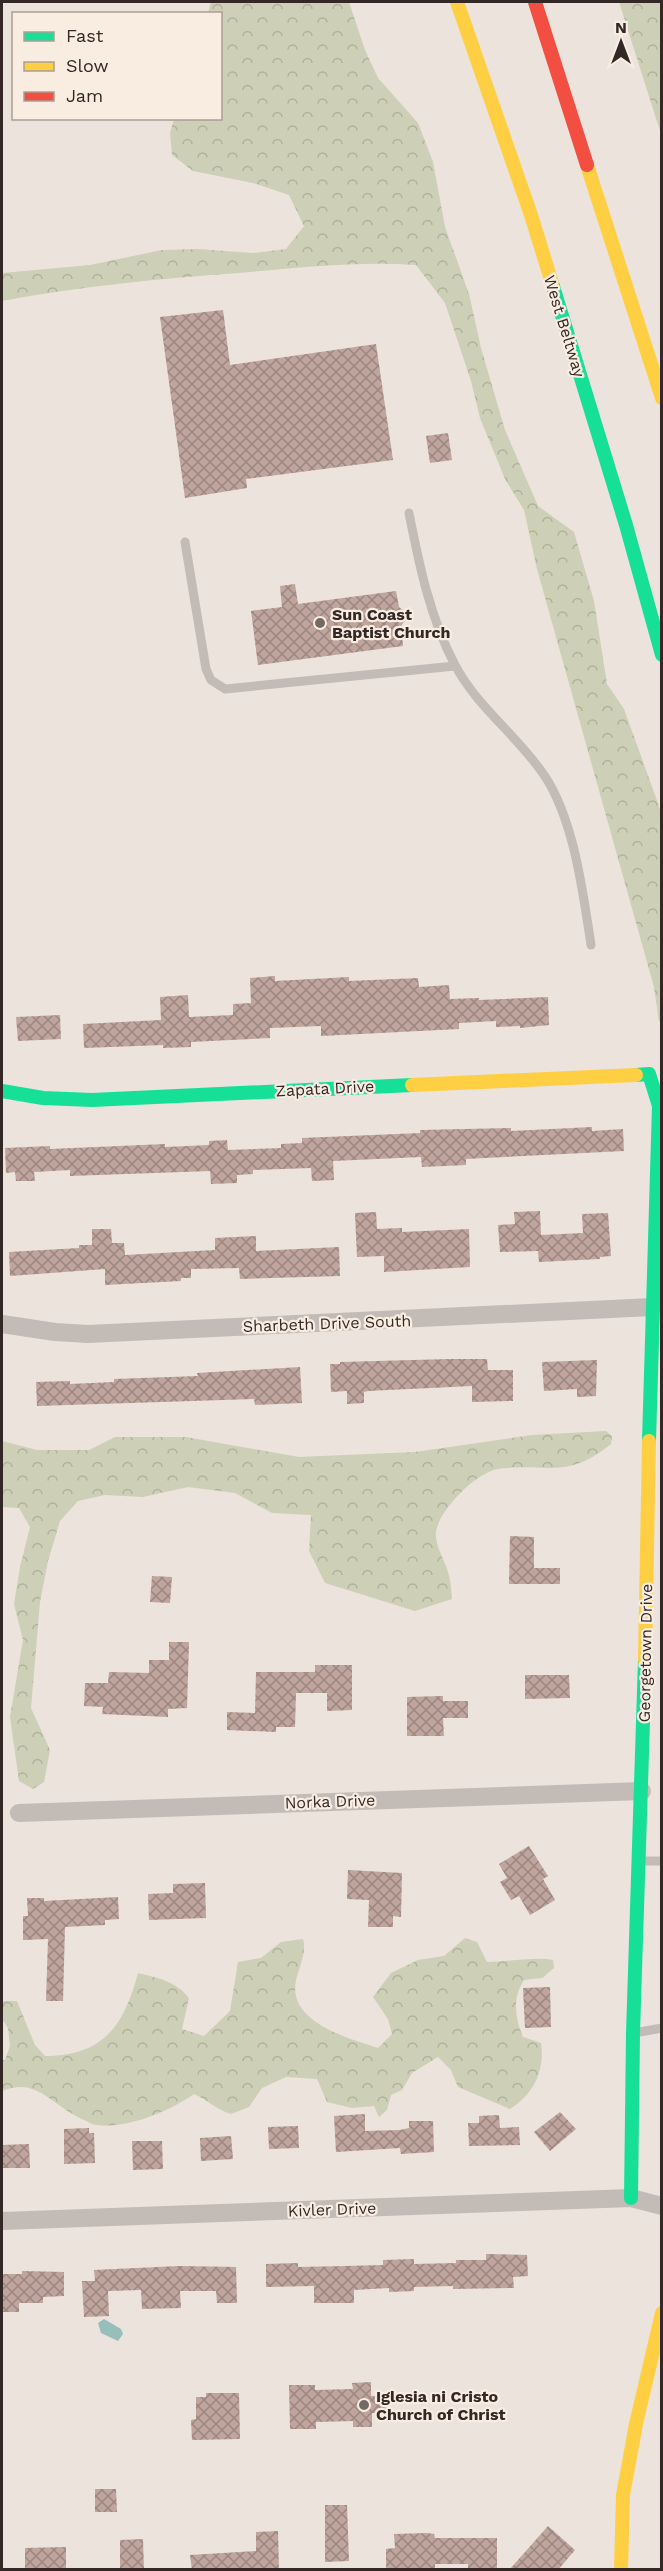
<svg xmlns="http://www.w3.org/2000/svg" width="663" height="2571" font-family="'Work Sans',sans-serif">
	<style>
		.forest { fill: url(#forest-crowns) }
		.water { fill: #98bebb }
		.building { fill: url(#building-cross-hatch) }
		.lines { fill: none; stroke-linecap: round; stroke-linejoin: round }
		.lane { stroke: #c3bbb5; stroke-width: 9 }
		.street { stroke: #c3bbb5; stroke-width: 18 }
		.fast { stroke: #16e098; stroke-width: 14 }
		.slow { stroke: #ffcf43; stroke-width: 14 }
		.jam { stroke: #f24e42; stroke-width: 14 }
		.poi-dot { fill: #736965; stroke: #f9ede2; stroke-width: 2 }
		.labels { text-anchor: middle; stroke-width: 4.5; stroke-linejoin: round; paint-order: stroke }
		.street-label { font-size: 16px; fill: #332825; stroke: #f9ede2 }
		.poi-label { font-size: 16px; font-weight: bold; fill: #332825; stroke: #f9ede2; text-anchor: start }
	</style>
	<defs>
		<pattern id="forest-crowns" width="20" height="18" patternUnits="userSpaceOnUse" patternTransform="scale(1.5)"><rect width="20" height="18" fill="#cdcfb6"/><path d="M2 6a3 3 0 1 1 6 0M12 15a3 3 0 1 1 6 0" fill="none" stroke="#b0b29c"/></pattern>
		<pattern id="building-cross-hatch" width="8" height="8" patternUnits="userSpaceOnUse" patternTransform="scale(1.5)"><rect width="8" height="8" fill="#bfa59d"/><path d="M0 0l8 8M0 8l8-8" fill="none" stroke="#9c8680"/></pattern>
	</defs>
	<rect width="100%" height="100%" fill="#ebe3dc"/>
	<path class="forest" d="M211,2h138l16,48 13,28 40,45 15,39 12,65 24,67 12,54 24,82 33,76 36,26 20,69 13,83 17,25 35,97 3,13 -1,202 -2,1 -5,-35 -117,-418 -13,-59 -19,-31 -25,-61 -9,-37 -26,-78 -29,-38c-60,-4 -119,3 -178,8 -80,6 -158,13 -236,28v-28l88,-8 72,-15 36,-1 55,4 33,-4 18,-23 -15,-31 -36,-12 -60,-12 -21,-16 -2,-22 4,-14 46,-1v-104l-12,-1z
		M619,2h42v132z
		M606,1431l6,5 -1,8c-46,37 -63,18 -113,25 -22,3 -65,46 -62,68 1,12 9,24 12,35 3,9 3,18 4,27l-37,12 -90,-28 -16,-32 2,-36 -39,-2 -37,-20 -47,-6 -45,10 -38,-2 -27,6 -18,20 -12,40 -8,41 -9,106 19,42 -6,32 -11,7 -14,-8 -9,-64 13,-77 -9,-36 6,-37 10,-40 -11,-19 -17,-1v-66l35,9h52l26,-13h71l113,20 116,-5 117,-17z
		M465,1938l12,4 10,20c18,0 52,-6 66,-2l1,8 -12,10 -18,2c-12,18 -9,38 -1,57l18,6c4,27 -7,51 -31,66l-52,-22 -7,-17 -13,-13 -26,16 -10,17 -11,5 -4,15 -8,7 -5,-11 -22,2 -25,-6 -10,-23 -31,-2 -24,11 -13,19 -18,7c-14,-4 -23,-14 -37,-20 -24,17 -67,35 -97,31 -5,0 -12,-5 -17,-7 -30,-14 -43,-41 -78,-27v-31h3l5,-14 -2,-18 -6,-9v-18h15l18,44 10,11c58,0 79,-30 93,-83 20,5 38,8 51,25l-7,31 22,7 26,-25 8,-49 23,-4 20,-16 22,-3c4,13 -4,28 -7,41 -9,42 52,58 82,68l14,-14 -4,-15 -15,-22 18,-24 27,-13 26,-4z"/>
	<path class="water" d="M104,2319l17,10 2,5 -5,7 -17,-8 -3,-10z"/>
	<path class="building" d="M223,310l7,55 146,-21 17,116 -147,19 1,9 -62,10 -25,-181z
		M448,433l4,27 -22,3 -4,-27z
		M295,584l3,20 98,-13 3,16 10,8 -8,11 2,20 -145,19 -7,-54 31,-4 -2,-21z
		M275,976v5l74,-4v4l69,-3 1,9 30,-2 1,14 29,-1v2l69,-3 1,28 -29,3v-2l-24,1v-6l-37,2v6l-138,7v-10l-51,2v10l-79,4v5l-28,1v-3l-79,3 -1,-24 78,-4 -1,-23 28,-2 1,22 44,-2v-11l18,-1 -1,-25z
		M60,1015l1,24 -43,2 -2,-24z
		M592,1127v4l31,-2 1,22 -158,8v6l-44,2 -1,-10 -88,4 1,19 -22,1 -1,-13 -58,2v4l-16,1v8l-26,1 -1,-13 -140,5v-6l-36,2 1,9h-19l-1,-9 -9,1 -1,-25 45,-2v3l115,-5v3l44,-2v-4l18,-1 1,10 53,-2v-4l21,-1v-5l118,-5v-3l91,-2v3z
		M540,1211l1,24 42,-2 -1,-19 26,-1 3,43 -11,1v2l-61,3 -1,-11 -38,1 -2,-27 17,-1 -1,-12z
		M376,1212l1,17 25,-1v4l67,-3 1,38 -86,5v-16l-27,1 -2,-44z
		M92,1229h19l1,14h12l1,12 90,-5v-12l41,-2v15l83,-4 1,29 -100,3 -1,-11 -48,1v9h-10v3l-76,4v-16l-95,7 -1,-24 70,-4v-3h13z
		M450,1359h37l1,11h25v31l-41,1v-16l-104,5 -4,1v11l-17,1v-13l-16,1 -1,-28h10v-2z
		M597,1360l-1,36 -19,1v-8l-33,2 -2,-29z
		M300,1367l2,36 -47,2 -1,-6 -217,7 -1,-24 34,-1v3l44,-2v-3l84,-3 -1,-3z
		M510,1536l24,1v31h26v16h-51z
		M152,1576l20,1 -2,26 -20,-1z
		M169,1642h20l-2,66 -19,1v8l-66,-3 1,-7 -19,-1 1,-23h23l1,-11 40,1v-13h20z
		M315,1665h37v45l-25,1v-18h-31l-1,34h-19v5l-49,-2v-18l28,1 1,-41h59z
		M525,1675h44l1,23 -45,1z
		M443,1696v5h25v17h-25l1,18h-37v-39z
		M529,1846l19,30 -5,3 12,21 -25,15 -11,-19 -8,4 -11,-18 7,-4 -8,-14z
		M348,1870l54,3 -1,44 -8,-1v11h-25l1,-27 -22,-1z
		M205,1883l1,35 -57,2 -1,-26 25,-1v-9z
		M118,1897l1,22 -14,1v5l-40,2 -2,74h-17l2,-62 -25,1v-24h5l-1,-18h17v3z
		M550,1987l1,40 -26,1 -2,-40z
		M560,2112l16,17 -26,22 -16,-19z
		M365,2114v17l35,-1 9,-2v-7h24l1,31 -33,2 -1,-6 -64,4 -2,-36z
		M499,2115l1,13 19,-1 1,18 -51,1 -1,-23h11v-7z
		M298,2126l1,22 -30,1 -1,-22z
		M89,2128v5h5l1,30 -31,1v-35z
		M231,2136l2,23 -32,2 -1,-23z
		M132,2141h30l1,28 -30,1z
		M29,2144l1,24h-28v-23z
		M486,2254l41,1 1,21 -15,1 1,11 -61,1v-3l-39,1v4l-25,1v-4l-35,2v13h-40v-17l-48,1v-23l32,-1v4l48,-1 37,-1v-5l31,-1v5l42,-1v-3h30z
		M179,2266l57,1 1,36h-20l-1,-12h-36l1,17 -39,1 -1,-19 -33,1 1,25 -25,1 -2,-36h13l-1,-11z
		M22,2271l42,1v24l-21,1v6h-24v9h-17v-38h20z
		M371,2382v14l17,-1v18h-16v14h-19v-6l-37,1v7h-26l-1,-44h26v5l38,-1 -1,-6z
		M206,2393h33l1,46 -48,1 -1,-20 5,-1v-22h10z
		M95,2489h21l1,23h-22z
		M325,2505h22l2,56 -24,1z
		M548,2526l27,24 -17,20 -48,-1z
		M278,2531l1,39h-87l-2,-15 66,-4v-19z
		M427,2533l7,1 1,4h62v31h-29v-5h-33v6h-49v-21l9,-1 -1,-14z
		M143,2539l1,31h-24v-30z
		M66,2547v23h-41v-22z"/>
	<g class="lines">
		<path class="lane" d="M409,513c10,51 21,105 46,152 22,42 63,71 89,110 30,44 39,118 47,170
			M185,542l21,127 5,11 14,9 230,-23
			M641,1861h21
			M634,2033l28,-5"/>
		<path class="street" d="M2,1324l53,8 33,2 564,-27
			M19,1813l623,-22
			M2,2221l629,-23 31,8"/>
		<path class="fast" d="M552,283l74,242 36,130
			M636,1075l13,-1 10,32 -10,335
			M2,1091l41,7 49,2 320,-15
			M631,2198l2,-165 12,-373"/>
		<path class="slow" d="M457,2l74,213 21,68
			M587,165l75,233
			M412,1085l224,-10
			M645,1660l4,-219
			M621,2570l2,-75 13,-71 26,-111"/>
		<path class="jam" d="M535,2l52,163"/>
	</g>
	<g class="poi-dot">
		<circle cx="320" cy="623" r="6"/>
		<circle cx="364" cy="2405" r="6"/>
	</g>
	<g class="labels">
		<g class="street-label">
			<text transform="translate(565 326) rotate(73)" y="6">West Beltway</text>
			<text transform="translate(325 1088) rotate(-3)" y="6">Zapata Drive</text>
			<text transform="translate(327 1323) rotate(-2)" y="6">Sharbeth Drive South</text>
			<text transform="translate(645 1653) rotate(-89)" y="6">Georgetown Drive</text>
			<text transform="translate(330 1801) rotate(-2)" y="6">Norka Drive</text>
			<text transform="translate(332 2209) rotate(-2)" y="6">Kivler Drive</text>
		</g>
		<g class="poi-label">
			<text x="332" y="620">Sun Coast<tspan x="332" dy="18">Baptist Church</tspan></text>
			<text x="376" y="2402">Iglesia ni Cristo<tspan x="376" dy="18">Church of Christ</tspan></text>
		</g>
	</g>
	<rect width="663" height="2571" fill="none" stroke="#332825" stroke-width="6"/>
	<rect x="12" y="12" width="210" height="108" fill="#f9ede2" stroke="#aa9e96" stroke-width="1.5"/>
	<rect x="24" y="32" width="30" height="9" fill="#16e098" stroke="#aa9e96" stroke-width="1.5"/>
	<text x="66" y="42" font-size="18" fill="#332825">Fast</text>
	<rect x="24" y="62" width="30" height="9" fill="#ffcf43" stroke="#aa9e96" stroke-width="1.5"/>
	<text x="66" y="72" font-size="18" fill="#332825">Slow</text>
	<rect x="24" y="92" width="30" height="9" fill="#f24e42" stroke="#aa9e96" stroke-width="1.5"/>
	<text x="66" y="102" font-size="18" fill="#332825">Jam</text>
	<g transform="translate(621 42)" stroke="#f9ede2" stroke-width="4.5" paint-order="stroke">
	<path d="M0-4.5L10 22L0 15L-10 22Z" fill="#332825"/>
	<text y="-9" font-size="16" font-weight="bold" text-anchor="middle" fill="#332825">N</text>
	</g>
</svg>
